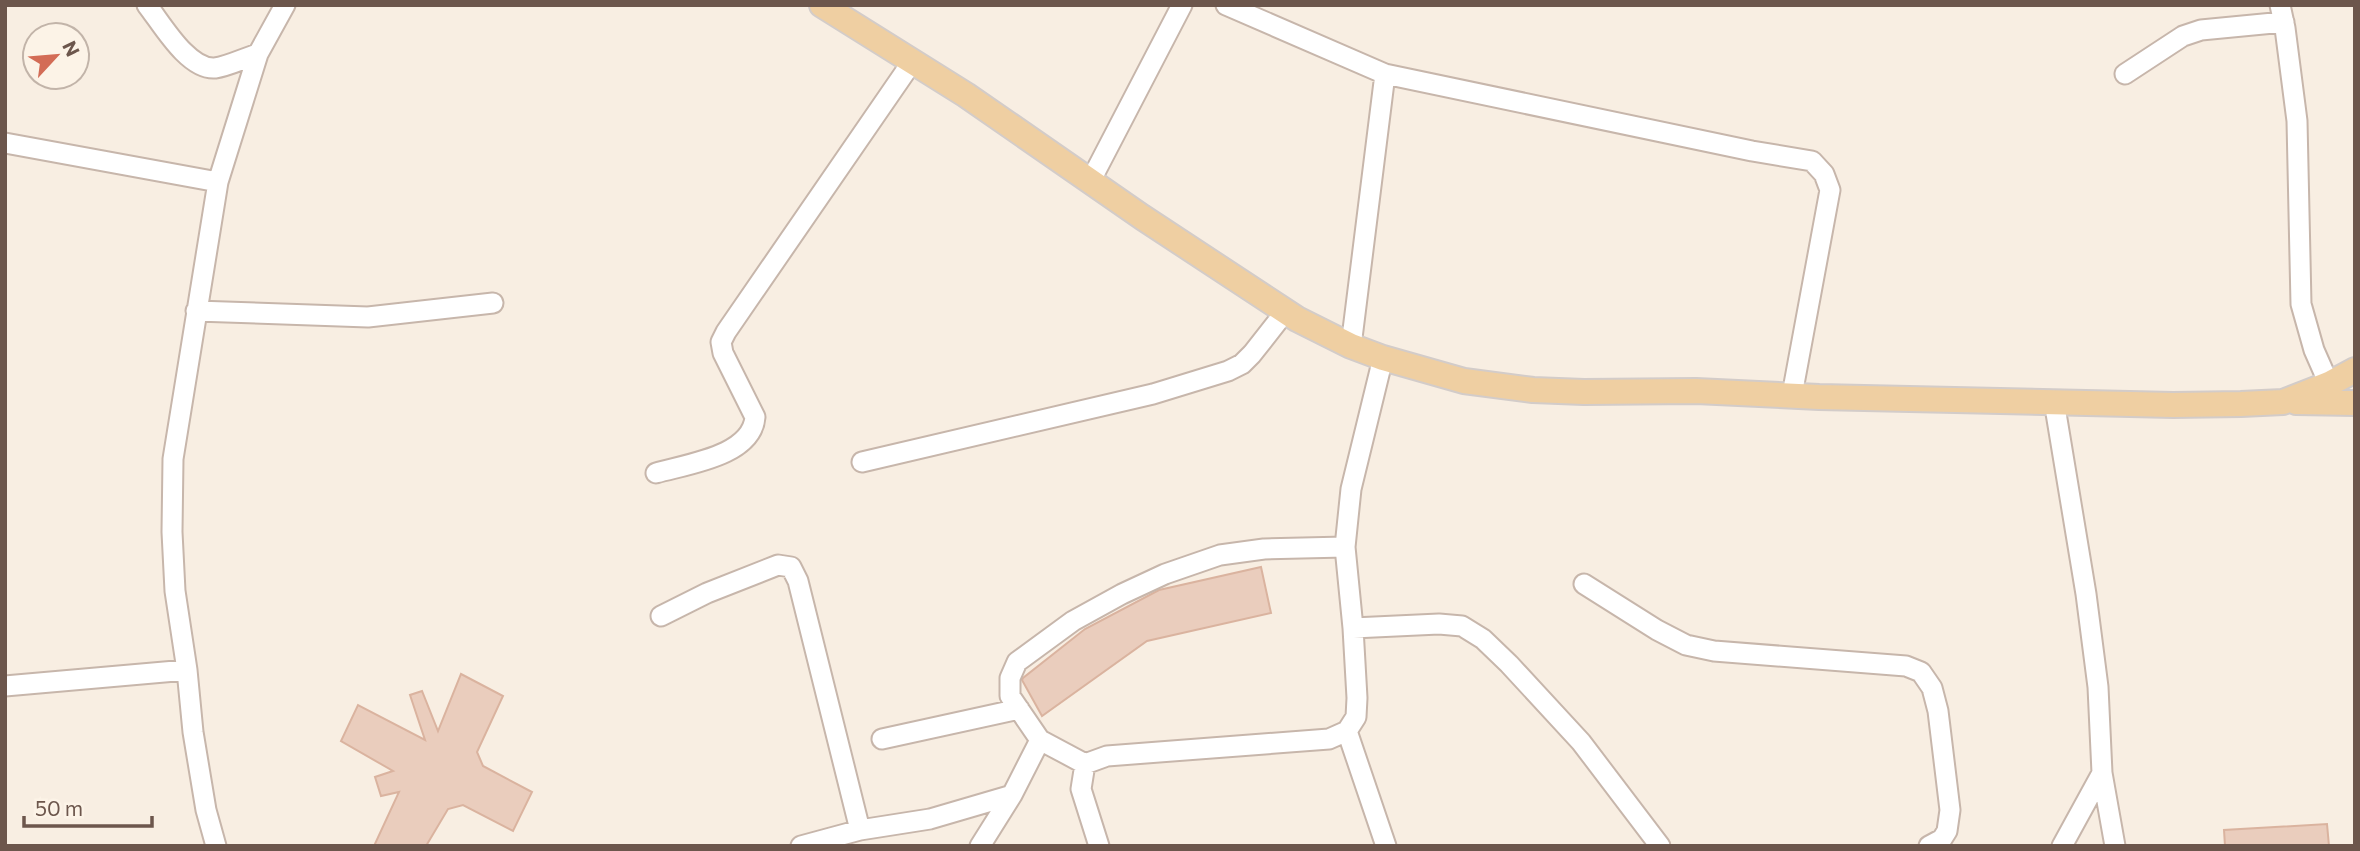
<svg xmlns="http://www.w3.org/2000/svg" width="2360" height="851" font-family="Commissioner,sans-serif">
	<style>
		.building { fill: #eacdbd; stroke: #dab39f; stroke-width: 2 }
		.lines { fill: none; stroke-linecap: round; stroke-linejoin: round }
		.minor-casing { stroke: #c7b6ab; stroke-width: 23 }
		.major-casing { stroke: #d3ccc9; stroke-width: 28 }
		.minor { stroke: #fff; stroke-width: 19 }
		.major { stroke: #efcfa2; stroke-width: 24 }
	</style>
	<rect width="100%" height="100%" fill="#f8eee2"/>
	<path class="building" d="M1261,567l10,46 -124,28 -105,75 -20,-36 1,-2 62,-49 74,-39z
		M461,674l42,22 -26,56 6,14 49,26 -19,39 -50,-26 -15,4 -22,37h-52l25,-54 -18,4 -6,-19 18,-6 -52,-30 17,-36 67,35 -15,-45 12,-4 16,40z
		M2327,824l2,22h-104l-1,-16z"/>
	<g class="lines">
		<defs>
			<path id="minor" d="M147,5c15,19 41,65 68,63 14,-2 29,-10 43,-14
				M1226,5l159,69 -34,272
				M2280,5l5,23 12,93 4,183 13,46 15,34
				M1385,74l367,77 60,10 12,13 6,16 -38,205
				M2125,74l58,-38 18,-6 83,-8
				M5,143l213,39
				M1091,180l91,-175
				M196,311l172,6 125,-14
				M2054,401l32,193 12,93 4,86 13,73
				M862,462l291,-68 75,-23 14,-7 10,-10 33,-42
				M656,473c31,-9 96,-17 99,-56l-32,-64 -2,-11 5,-10 186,-270
				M1584,584l73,46 29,15 28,6 192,15 15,6 11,16 6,23 12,99 -3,21 -5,8 -13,7
				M661,616l46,-23 71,-28 13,2 7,14 62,249 -59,16
				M1353,628l86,-4 23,2 21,13 26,25 72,78 79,104
				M5,686l182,-16
				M1347,731l39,115
				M882,739l137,-30
				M1085,764l-45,-24 -30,-44v-18l7,-16 56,-41 49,-27 43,-20 55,-19 44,-6 81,-2
				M860,830l70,-11 82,-24
				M216,846l-10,-36 -13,-78 -6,-62 -12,-79 -3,-59 1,-73 45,-277 40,-128 27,-49
				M980,846l32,-51 28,-55
				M1099,846l-18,-57 4,-25 22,-8 222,-17 18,-8 9,-14 1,-19 -4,-70 -8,-81 6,-58 32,-131
				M2062,846l40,-73"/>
			<path id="major" d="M822,5l144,90 176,122 155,102 54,27 32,12 81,23 69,9 51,2 112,-1 123,6 354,8 68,-1 42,-2 46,-18 26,-14
				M2296,402l59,1"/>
		</defs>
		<use href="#minor" class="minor-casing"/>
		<use href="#major" class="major-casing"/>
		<use href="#minor" class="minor"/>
		<use href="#major" class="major"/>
	</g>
	<rect width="2360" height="851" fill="none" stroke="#6c564c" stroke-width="14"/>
	<g transform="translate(56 56) rotate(64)"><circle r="33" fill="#fcf3e7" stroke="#c2b4a9" stroke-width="2"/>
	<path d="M0-5L12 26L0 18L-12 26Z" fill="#d36c56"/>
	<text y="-10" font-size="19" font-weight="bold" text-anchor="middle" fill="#6c564c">N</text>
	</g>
	<path d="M24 816v10h128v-10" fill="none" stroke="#6c564c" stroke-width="3.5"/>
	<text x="35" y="816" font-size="21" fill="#6c564c" stroke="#fcf3e7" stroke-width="5" paint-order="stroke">50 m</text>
</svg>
